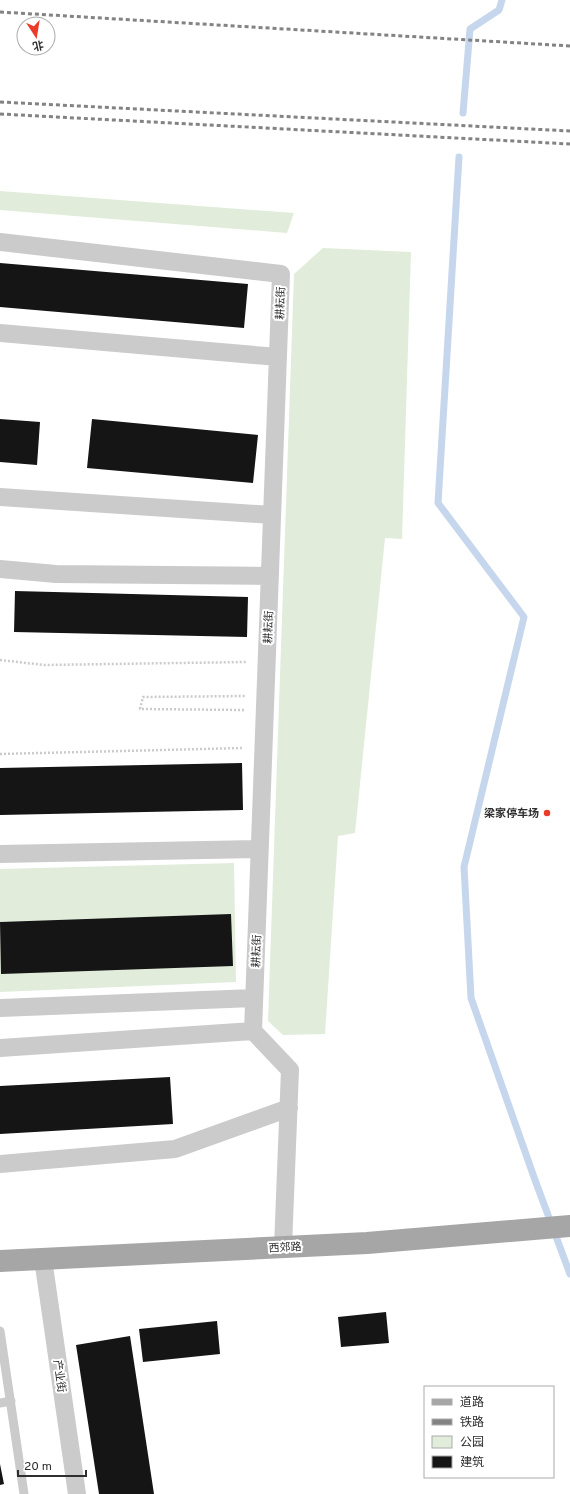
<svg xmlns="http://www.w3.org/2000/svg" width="570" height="1494" font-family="Overpass,'Noto Sans SC',sans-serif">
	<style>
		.green { fill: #e1ecdb }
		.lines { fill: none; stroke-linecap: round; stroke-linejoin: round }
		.stream { stroke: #c6d7ed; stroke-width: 7 }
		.building { fill: #151515 }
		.path { stroke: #cbcbcb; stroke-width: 2.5; stroke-dasharray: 2 2; stroke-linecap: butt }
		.lane { stroke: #cbcbcb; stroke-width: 9 }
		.street { stroke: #cbcbcb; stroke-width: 18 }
		.primary { stroke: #a6a6a6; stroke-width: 22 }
		.rail { stroke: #838383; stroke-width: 3; stroke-dasharray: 4 3; stroke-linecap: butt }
		.poi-dot { fill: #ec3c29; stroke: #fff; stroke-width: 1.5 }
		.labels { text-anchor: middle; stroke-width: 4; stroke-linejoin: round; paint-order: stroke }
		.street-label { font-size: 11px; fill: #2e2e2e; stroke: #fff }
		.poi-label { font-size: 11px; font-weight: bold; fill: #2e2e2e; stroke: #fff; text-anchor: end }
	</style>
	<rect width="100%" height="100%" fill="#fff"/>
	<path class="green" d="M0,191l294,22 -7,20 -287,-23z
		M323,248l88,4 -9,287 -17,-1 -30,295 -17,3 -13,198 -42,1 -15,-14 26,-747z
		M234,863l2,119 -236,10v-123z"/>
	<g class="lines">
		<path class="stream" d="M463,113l7,-84 29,-19 3,-10
			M459,157l-21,346 86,114 -60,250 7,131 64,182 35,94"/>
	</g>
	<path class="building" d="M0,263l248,21 -4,44 -244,-21z
		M0,419l40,3 -3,43 -37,-3z
		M92,419l166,16 -5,48 -166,-15z
		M15,591l233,6 -1,40 -233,-5z
		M242,763l1,47 -243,5v-47z
		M231,914l2,52 -232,8 -1,-52z
		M170,1077l3,47 -173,10v-48z
		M386,1312l3,31 -48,4 -3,-30z
		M217,1321l3,33 -77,8 -4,-33z
		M130,1336l24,158h-55l-23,-149z
		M0,1464l4,20 -4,1z"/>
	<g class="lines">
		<path class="path" d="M0,660l44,5 202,-3
			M244,710l-104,-1 3,-12 102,-1
			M0,754l243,-6"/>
		<path class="lane" d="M0,1331l24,163
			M0,1403l11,-2"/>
		<path class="street" d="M0,242l281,32 -28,757 37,39 -7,177
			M0,333l278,24
			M0,497l272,18
			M0,569l56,5 214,2
			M0,854l259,-5
			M0,1008l254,-10
			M0,1048l253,-17
			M0,1164l175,-15 114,-41
			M43,1259l34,235"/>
		<path class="primary" d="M0,1261l367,-18 203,-17"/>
		<path class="rail" d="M0,12l570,34
			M0,102l570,29
			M0,114l570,30"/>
	</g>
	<circle class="poi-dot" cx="547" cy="813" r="4"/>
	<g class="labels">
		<g class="street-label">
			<text transform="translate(280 303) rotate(-88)" y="4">耕耘街</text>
			<text transform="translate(268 627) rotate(-88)" y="4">耕耘街</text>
			<text transform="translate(256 951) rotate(-88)" y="4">耕耘街</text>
			<text transform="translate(285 1247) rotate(-3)" y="4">西郊路</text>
			<text transform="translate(60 1376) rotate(82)" y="4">产业街</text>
		</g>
		<g class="poi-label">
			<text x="539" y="817">梁家停车场</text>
		</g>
	</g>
	<rect x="424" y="1386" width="130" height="92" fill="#ffffff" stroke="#ababab"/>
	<rect x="432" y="1399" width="20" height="6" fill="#a6a6a6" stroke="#ababab"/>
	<text x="460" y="1406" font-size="12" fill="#2e2e2e">道路</text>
	<rect x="432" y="1419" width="20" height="6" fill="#838383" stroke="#ababab"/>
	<text x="460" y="1426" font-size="12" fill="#2e2e2e">铁路</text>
	<rect x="432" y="1436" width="20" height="12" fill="#e1ecdb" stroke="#ababab"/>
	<text x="460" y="1446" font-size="12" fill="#2e2e2e">公园</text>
	<rect x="432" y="1456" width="20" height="12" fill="#151515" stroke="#ababab"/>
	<text x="460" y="1466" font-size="12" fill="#2e2e2e">建筑</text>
	<g transform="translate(36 36) rotate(168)"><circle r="19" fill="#ffffff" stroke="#ababab"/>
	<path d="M0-3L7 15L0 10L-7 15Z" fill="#ec3c29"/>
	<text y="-6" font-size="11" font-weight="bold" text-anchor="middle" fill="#2e2e2e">北</text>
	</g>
	<path d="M18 1470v6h68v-6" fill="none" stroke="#2e2e2e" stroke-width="2"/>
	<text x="24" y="1470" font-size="12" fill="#2e2e2e" stroke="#ffffff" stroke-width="3" paint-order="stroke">20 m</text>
</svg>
